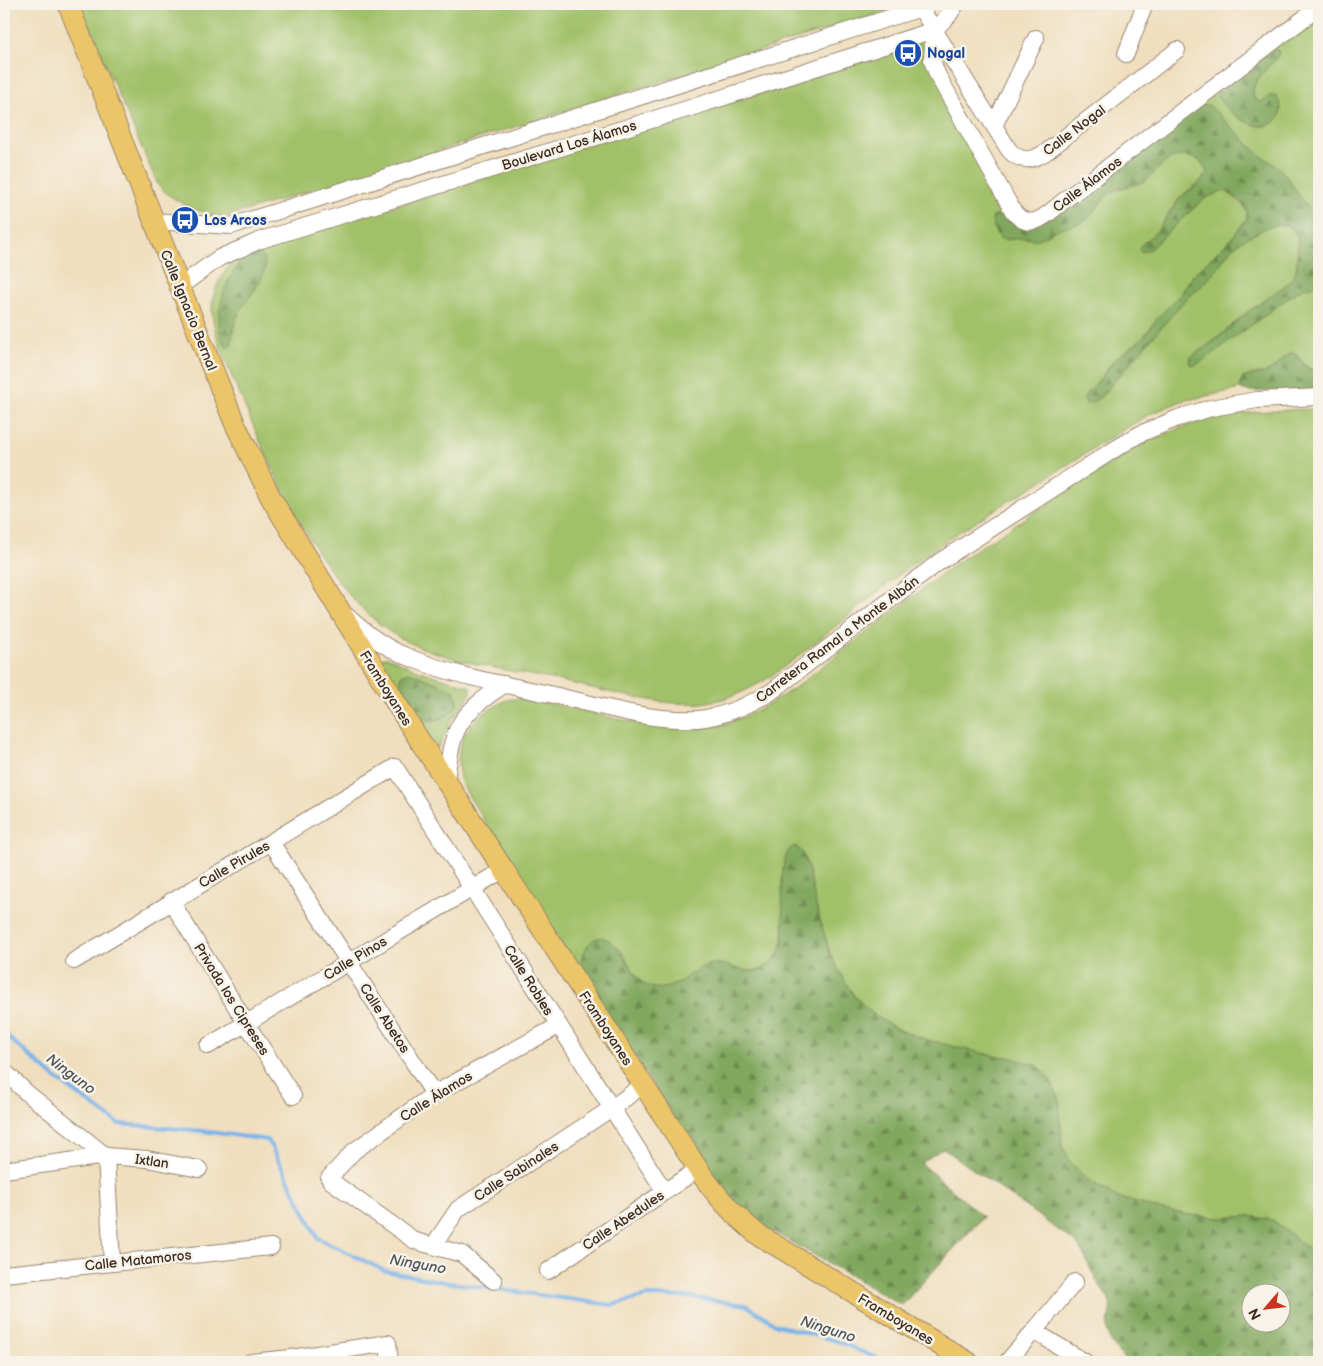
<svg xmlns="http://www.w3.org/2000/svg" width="1323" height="1366" font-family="'Balsamiq Sans',sans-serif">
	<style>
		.green { fill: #a1c169; stroke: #6e7644 }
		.forest { fill: url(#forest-firs); stroke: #5e683e; fill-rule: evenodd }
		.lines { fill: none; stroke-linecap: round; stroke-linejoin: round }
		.stream { stroke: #79b3ea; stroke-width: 4 }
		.minor-casing { stroke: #96846e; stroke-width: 18 }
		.major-casing { stroke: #96846e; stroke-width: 22 }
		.minor { stroke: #fff; stroke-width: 16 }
		.major { stroke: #ecc569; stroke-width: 20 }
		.labels { text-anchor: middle; stroke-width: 5; stroke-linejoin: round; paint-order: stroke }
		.transit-label { font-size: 14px; font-weight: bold; fill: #164399; stroke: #f7f3e8; text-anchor: start }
		.street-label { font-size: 14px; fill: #3b2a1e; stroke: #f7f3e8 }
		.water-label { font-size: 15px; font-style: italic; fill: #4e535b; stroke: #f7f3e8 }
	</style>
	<defs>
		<pattern id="forest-firs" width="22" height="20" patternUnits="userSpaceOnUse" patternTransform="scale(1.25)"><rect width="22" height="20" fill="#80a75d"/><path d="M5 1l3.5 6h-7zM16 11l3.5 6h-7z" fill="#6a884c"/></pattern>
	</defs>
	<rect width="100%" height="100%" fill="#f7f3e8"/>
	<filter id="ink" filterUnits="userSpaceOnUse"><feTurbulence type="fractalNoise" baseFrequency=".02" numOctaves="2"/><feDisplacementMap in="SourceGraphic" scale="10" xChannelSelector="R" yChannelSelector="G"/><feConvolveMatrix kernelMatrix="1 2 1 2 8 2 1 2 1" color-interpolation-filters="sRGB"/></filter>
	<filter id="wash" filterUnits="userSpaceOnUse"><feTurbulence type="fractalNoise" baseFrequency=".0096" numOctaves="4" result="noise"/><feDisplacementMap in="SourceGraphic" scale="20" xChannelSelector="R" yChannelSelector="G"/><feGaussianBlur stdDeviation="1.12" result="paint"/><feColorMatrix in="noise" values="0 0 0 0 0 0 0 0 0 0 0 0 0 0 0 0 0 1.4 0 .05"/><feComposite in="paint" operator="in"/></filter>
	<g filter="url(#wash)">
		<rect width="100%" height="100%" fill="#f0debe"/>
		<path class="green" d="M79,4h824l-6,4 -668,208c-21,2 -58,-15 -71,-31z
			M1319,13v209l-16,-21 -19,-28 -7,-7 -16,-10 -49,-48 -9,-3 16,-16 -1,8c11,15 27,28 47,29l5,-30 -9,6 -5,-1c-10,-14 10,-32 20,-42l-3,-11z
			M924,39l85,178 -10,20 6,3 16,-2 15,1 24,-11 20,-5 8,-5 11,-14 12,-12 15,-6 8,-1 32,-24 11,-5 10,-1 14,6 6,11c-7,13 -19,17 -28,27 -13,16 -23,35 -34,53l59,-53 13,-7 8,-1 7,4 13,12 2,6v6l-4,5 -11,14 -40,38 -11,18 -23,23 -12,17 -8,8 -24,18 -20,26 5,13c29,-32 55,-66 85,-98 6,-6 13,-11 20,-17 13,-14 21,-31 37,-43 10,-8 41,-24 52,-12 8,8 6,40 -1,50 -10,14 -29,21 -43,32 -18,14 -33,30 -53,42l3,10 96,-70 8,-5 16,-4v90l-14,-8 -5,-8 -23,7 -7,6 -7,3h-10l-13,10 1,5 -59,12 -34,14c-39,23 -77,48 -116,72 -31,19 -63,38 -94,59 -39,27 -75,59 -112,88 -35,28 -72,61 -117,68 -42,7 -106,-12 -148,-21 -52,-11 -131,-21 -174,-51 -69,-50 -114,-158 -147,-235 -10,-22 -28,-62 -28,-86 0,-22 14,-43 30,-55z
			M1319,409v848l-68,-41 -31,2 -31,-3 -31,-6 -39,-11 -31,-18 -18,-18 -8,-16 -2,-23 -48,-65c-53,-8 -124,-19 -159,-64 -19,-24 -28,-55 -36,-84 -6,-21 -5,-48 -21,-64l-6,3c-12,19 -7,49 -6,71 0,16 -1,26 -10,40 -19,27 -51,-7 -74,9 -17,11 -43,32 -61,10 -8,-10 -13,-22 -21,-32l-37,18 5,19 -124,-199c-10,-34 0,-59 30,-77 7,-4 14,-9 21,-9 17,-2 35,4 52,8 43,9 87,23 131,21 37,-1 70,-21 100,-41l164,-127 174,-112c23,-11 47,-21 71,-28 37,-9 77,-10 114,-11z
			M383,657h4l33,14 51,16v6l-21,30 -11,24 -4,-1 -54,-85z"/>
		<path class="forest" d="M1273,48l5,2 1,4c-8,13 -35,31 -23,47l5,1 9,-6h5c12,12 5,29 -12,30 -18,0 -40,-17 -46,-32z
			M1203,105h5l4,3 49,48 16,10 7,7 19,28 16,21v62l-16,4 -8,5 -91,67 -9,5h-4l-2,-4 1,-3 27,-19 32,-28 35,-25 8,-7 5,-11 1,-31 -6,-9 -5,-3h-11l-10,3 -23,12 -12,9 -18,25 -29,27 -80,92 -10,9 -8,2 -2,-5 1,-4 15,-15 14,-20 24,-18 8,-8 12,-17 23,-23 11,-18 40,-38 15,-20v-5l-2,-6 -5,-7 -15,-9 -8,2 -13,6 -6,5 -48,45 -9,3 -2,-3 2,-4 16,-14 24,-34 19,-14 7,-11 -6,-11c-14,-8 -30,-6 -41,6 -6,5 -10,12 -17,15 -11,5 -23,4 -33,11 -11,8 -17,24 -29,30 -7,3 -16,3 -23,6 -6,2 -13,8 -20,10 -5,0 -11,-2 -16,-1 -19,1 -24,7 -30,-17l1,-4 10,-4 15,13 10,3z
			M251,253c5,0 7,-1 11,3 13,16 -18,44 -24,59 -5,10 -5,20 -7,31l-4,2c-19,-24 -1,-81 24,-95z
			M1290,353h6l9,13 14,8v18l-72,-1 -6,-2 -1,-5 2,-6c9,-4 22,-3 29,-8 7,-4 12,-12 19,-17z
			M409,672l44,17 5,11c-1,13 -22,25 -34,19 -11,-6 -27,-31 -22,-44z
			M795,846l6,5 7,17 9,42 14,46 22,39 21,20 24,15 30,10 57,14 27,4 25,7 13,15 9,17 3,49 8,16 18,18 31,18 39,11 31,6 31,3 31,-2 22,4 46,37v105h-190c-12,-9 -24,-23 -21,-39 1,-7 3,-13 2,-20 -2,-7 -8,-13 -12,-20 -9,-14 -12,-28 -23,-41l-132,-94 -22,15 62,54 -81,88 -134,-76 -27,-18 -14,-13 -141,-214c-3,-10 -8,-20 -3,-30 21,-43 43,9 56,25 4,5 10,8 16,9 25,3 35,-20 55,-24 16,-3 32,10 48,7 4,-1 7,-4 10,-6 5,-3 12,-12 14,-17 6,-21 -10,-94 13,-102zM1250,1294h30v30h-30z"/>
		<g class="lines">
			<path class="stream" d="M4,1030l6,9 44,38 65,47 84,7 65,9 50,98 67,33 59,11 168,23 35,-9 43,1 56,8 31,20 60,16 49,21"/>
		</g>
	</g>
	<g filter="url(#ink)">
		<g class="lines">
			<defs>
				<path id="minor" d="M918,4l91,146c12,13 23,11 37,2l131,-102
					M934,30l-2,30 5,14 76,137c18,24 35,2 53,-12l253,-192
					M1126,54l19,-50
					M994,126l42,-88
					M153,221l78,5 690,-218 5,-4
					M179,287l40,-29 42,-18 426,-131 247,-79 15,-15 7,-11
					M347,616c18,17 37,31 59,40 46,20 98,28 147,39 46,10 96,27 145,24 26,-2 51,-14 73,-27l168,-130 171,-110 30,-18 38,-16 33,-10 46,-8 62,-3
					M446,782c6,-55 12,-67 59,-98
					M271,842l163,252
					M171,901l75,122 47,73
					M74,961l321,-194 270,425
					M208,1046l295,-176
					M4,1071l23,22 79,63
					M106,1156l6,106
					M4,1170l102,-14 41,3 52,10
					M433,1246l25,-37 154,-101 31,-23
					M548,1271l150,-102
					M4,1274l267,-27
					M494,1281l-32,-27 -47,-13 -84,-60 -2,-3 25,-27 80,-57 124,-68
					M1034,1331l41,-49
					M251,1362l40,-4 97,-15 2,19
					M1007,1362l27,-31 51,31"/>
				<path id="major" d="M68,4l139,351 28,69 36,74 138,226 289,445c18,27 34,44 59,65l211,128"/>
			</defs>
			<use href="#minor" class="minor-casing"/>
			<use href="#major" class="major-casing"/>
			<use href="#minor" class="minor"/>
			<use href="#major" class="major"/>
		</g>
	</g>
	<defs>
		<symbol id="bus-disc" viewBox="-11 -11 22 22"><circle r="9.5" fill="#1a4fb4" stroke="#f7f3e8"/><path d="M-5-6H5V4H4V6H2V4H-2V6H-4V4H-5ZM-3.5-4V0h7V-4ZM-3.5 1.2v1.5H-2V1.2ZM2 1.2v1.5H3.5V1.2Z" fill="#fff"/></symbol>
	</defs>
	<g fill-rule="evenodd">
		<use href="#bus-disc" x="892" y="37" width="32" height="32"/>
		<use href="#bus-disc" x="169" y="204" width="32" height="32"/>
	</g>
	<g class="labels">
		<g class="transit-label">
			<text x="927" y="58">Nogal</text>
			<text x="204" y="225">Los Arcos</text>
		</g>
		<g class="street-label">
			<text transform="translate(1074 130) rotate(-37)" y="5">Calle Nogal</text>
			<text transform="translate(569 145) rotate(-17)" y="5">Boulevard Los Álamos</text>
			<text transform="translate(1087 184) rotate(-37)" y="5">Calle Álamos</text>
			<text transform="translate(189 310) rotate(68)" y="5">Calle Ignacio Bernal</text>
			<text transform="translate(837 639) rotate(-37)" y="5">Carretera Ramal a Monte Albán</text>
			<text transform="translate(386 688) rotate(58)" y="5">Framboyanes</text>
			<text transform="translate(234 864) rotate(-30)" y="5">Calle Pirules</text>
			<text transform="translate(355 958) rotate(-31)" y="5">Calle Pinos</text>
			<text transform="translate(529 980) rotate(58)" y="5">Calle Robles</text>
			<text transform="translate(232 999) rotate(58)" y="5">Privada los Cipreses</text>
			<text transform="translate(385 1018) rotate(57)" y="5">Calle Abetos</text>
			<text transform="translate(606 1028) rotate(57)" y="5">Framboyanes</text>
			<text transform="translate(436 1096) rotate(-32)" y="5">Calle Álamos</text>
			<text transform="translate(152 1161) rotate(8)" y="5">Ixtlan</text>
			<text transform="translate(516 1171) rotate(-33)" y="5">Calle Sabinales</text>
			<text transform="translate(623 1220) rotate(-34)" y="5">Calle Abedules</text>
			<text transform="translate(138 1260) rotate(-6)" y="5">Calle Matamoros</text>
			<text transform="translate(896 1319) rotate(31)" y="5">Framboyanes</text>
		</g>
		<g class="water-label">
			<text transform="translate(71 1074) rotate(37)" y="5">Ninguno</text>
			<text transform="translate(418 1264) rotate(10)" y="5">Ninguno</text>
			<text transform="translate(828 1329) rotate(18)" y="5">Ninguno</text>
		</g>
	</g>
	<rect width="1323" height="1366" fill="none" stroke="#f7f3e8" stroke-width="20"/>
	<g transform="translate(1266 1308) rotate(242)"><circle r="24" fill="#f7f3e8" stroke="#aca397"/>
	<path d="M0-4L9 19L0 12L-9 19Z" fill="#c8321e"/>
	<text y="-8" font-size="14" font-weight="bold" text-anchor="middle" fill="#3b2a1e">N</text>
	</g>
</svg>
